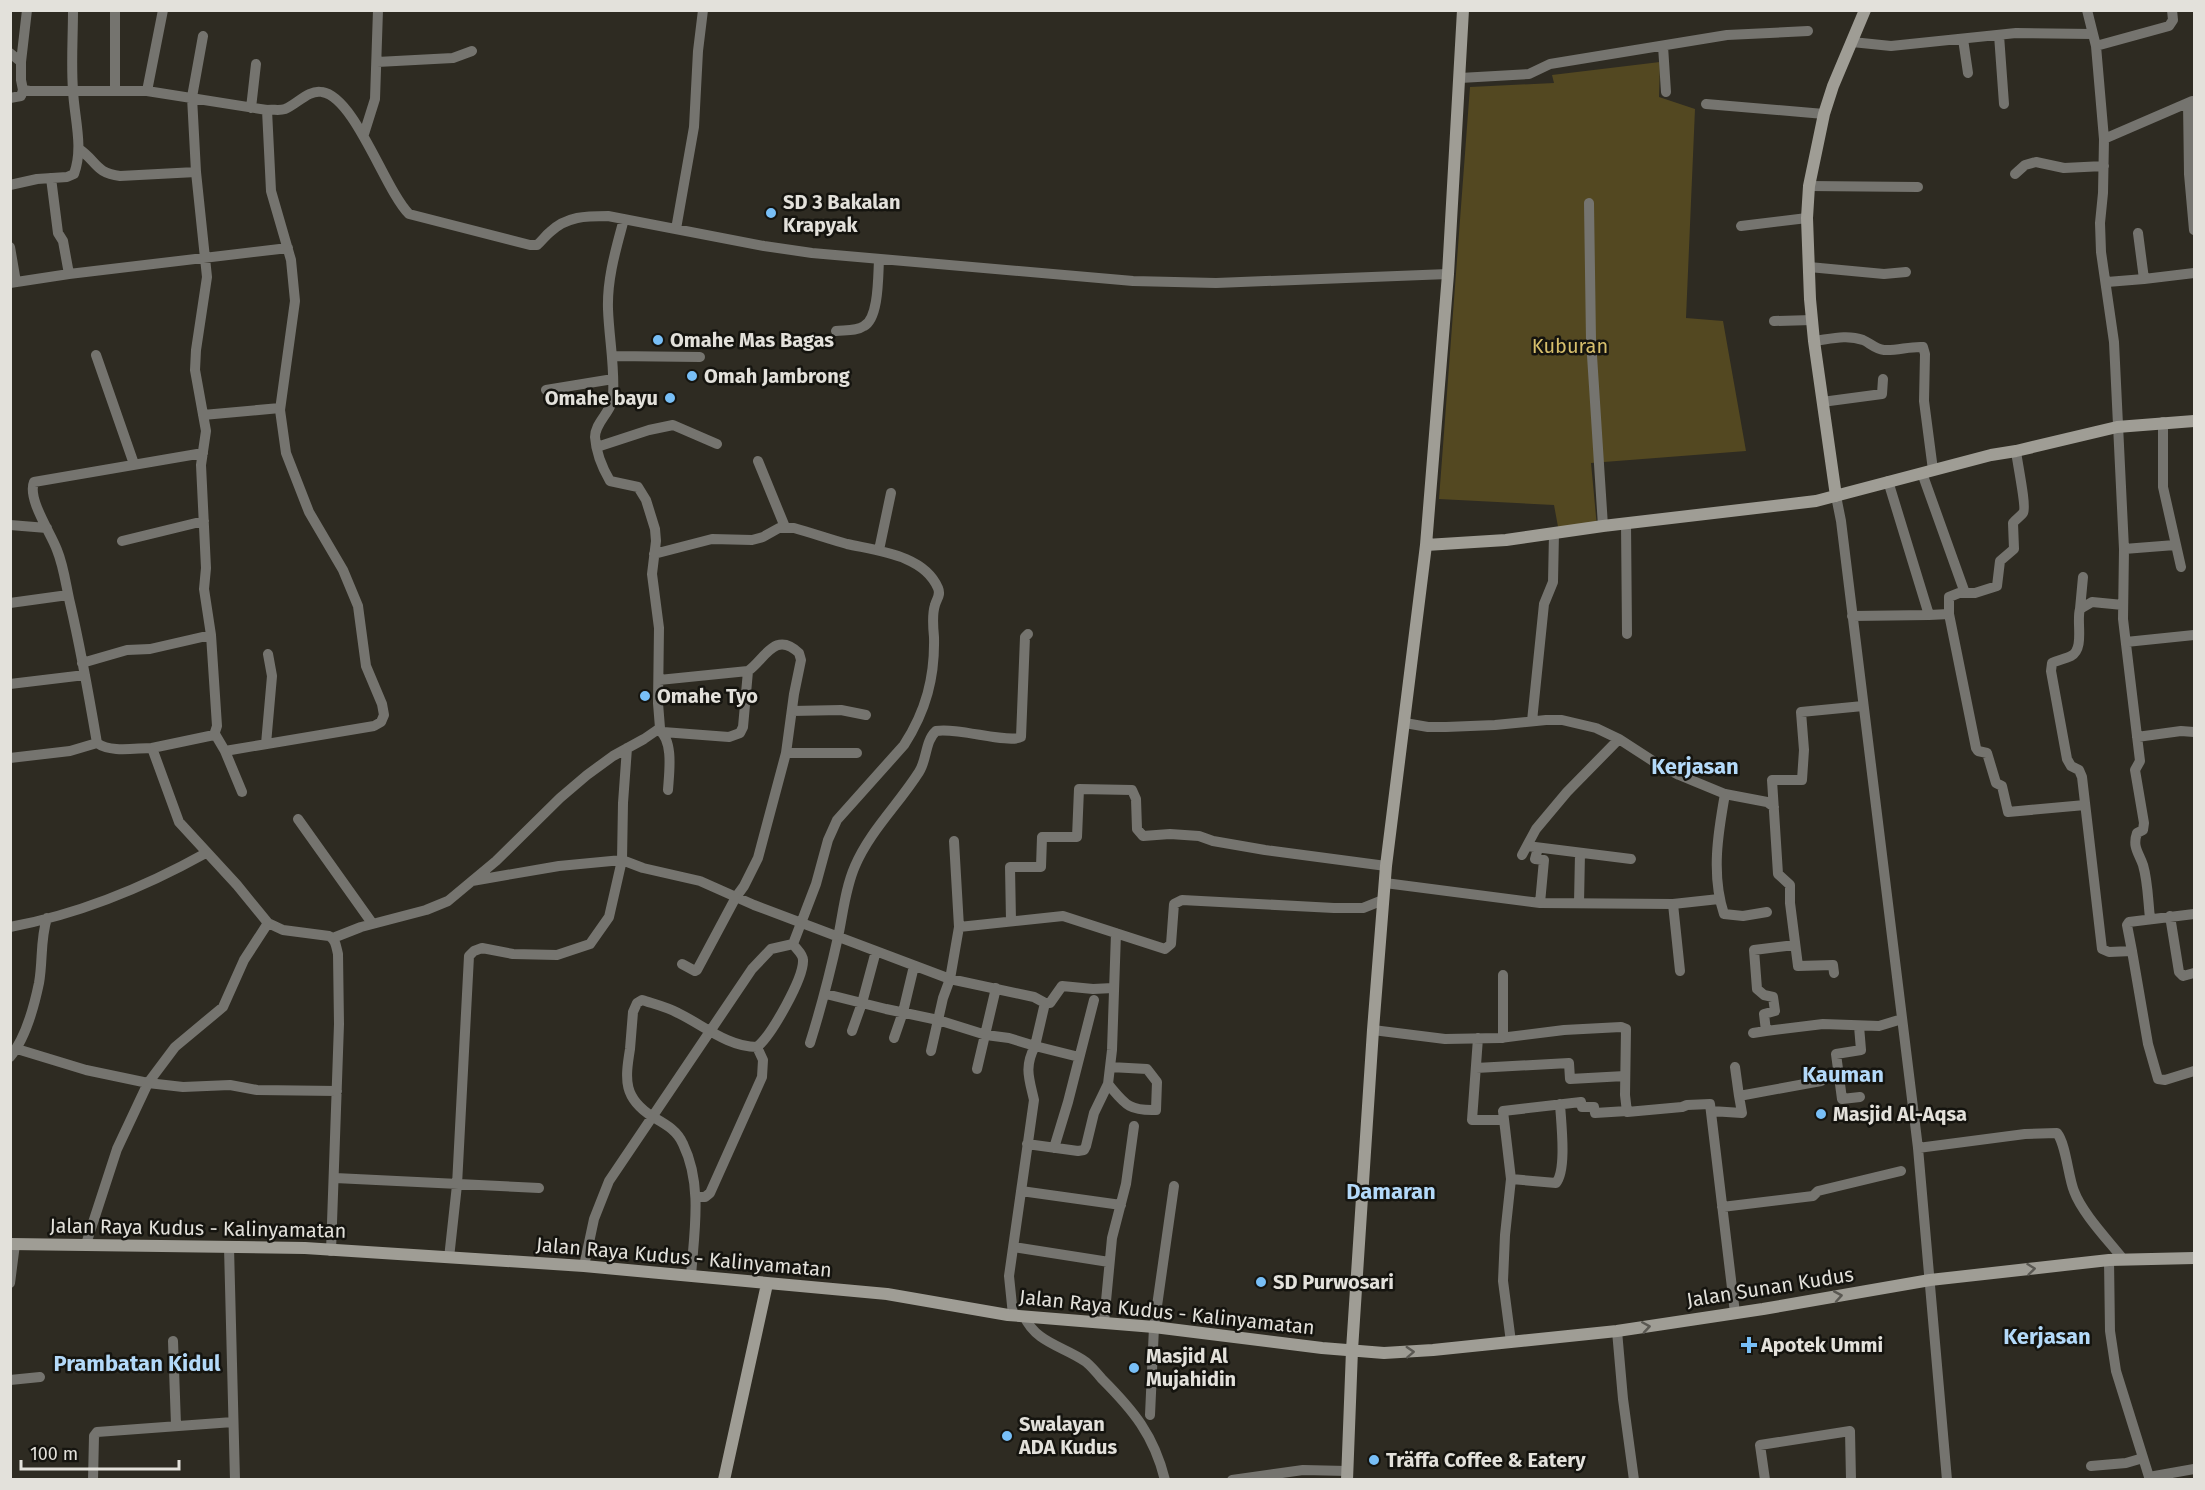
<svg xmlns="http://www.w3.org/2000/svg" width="2205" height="1490" font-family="'Fira Sans',sans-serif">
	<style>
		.green { fill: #534821 }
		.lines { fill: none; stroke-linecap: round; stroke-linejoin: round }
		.street { stroke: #75746f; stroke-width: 10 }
		.secondary { stroke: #9f9d95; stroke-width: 12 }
		.oneway { stroke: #5a5852 }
		.poi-dot { fill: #78bff7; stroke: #15140f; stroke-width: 2 }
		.labels { text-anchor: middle; stroke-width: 5; stroke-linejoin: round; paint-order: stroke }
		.poi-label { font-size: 20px; font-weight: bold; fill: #e3e1db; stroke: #15140f; text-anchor: start }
		.park-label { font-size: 20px; fill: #d7bf6c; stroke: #15140f }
		.street-label { font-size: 20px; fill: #e3e1db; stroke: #15140f }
		.quarter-label { font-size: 22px; font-weight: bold; fill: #b3d9f9; stroke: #15140f }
	</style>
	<rect width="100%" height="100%" fill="#2e2b22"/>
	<path class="green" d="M1660,62l-1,35 36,12 -9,209 37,3 23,130 -155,12 6,64 -38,5 -5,-27 -115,-6 31,-412 84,-4 -2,-8z"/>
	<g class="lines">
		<path class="street" d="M115,10v80
			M2087,10l9,36 8,93 -1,54 -3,30 1,29 13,90 10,207 -1,70 17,142 -5,9 9,53 -1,7 -6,3c-5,14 2,20 6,32 5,17 5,36 7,53
			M1999,35l5,69
			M1963,39l5,34
			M1852,42l39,4 125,-13 76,1
			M1663,46l3,46
			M2096,46l73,-20 4,-6 -1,-10
			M10,53l11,9v18l2,10 7,1h117l120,19c6,-1 12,1 18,-1 11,-4 24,-20 37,-17 33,5 63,98 87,122l121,31h7c5,-4 8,-9 13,-13 17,-16 36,-16 58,-16l156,30 48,7 321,28 83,2 232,-9
			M21,62l6,-52
			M377,62l76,-4 19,-7
			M1460,78l69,-4 21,-10 177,-29 81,-4
			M147,91l16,-81
			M10,98l11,-2 2,-6
			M2188,103l1,71 5,56
			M1706,104l118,10
			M251,108l5,-44
			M364,134l11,-35 3,-89
			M2104,139l88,-38
			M79,149c18,12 16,24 41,27l76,-4
			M2015,174l10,-9 11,-3 28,6 40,-2
			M51,178l7,55 5,8 6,33
			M10,185l27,-6 30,-2 7,-3c10,-27 0,-57 -1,-84 -2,-26 0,-53 0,-80
			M1809,186l109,1
			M1589,203l2,137 12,186
			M1741,226l66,-8
			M676,229l18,-102 4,-76 5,-41
			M10,247l6,35
			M1809,267l75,7 22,-2
			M2144,279l50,-6
			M2107,282l37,-3 -6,-46
			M10,283l59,-9 219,-26
			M1774,321l38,-1
			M836,331c9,-1 21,0 28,-5 15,-8 14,-50 15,-66
			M1814,341c16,-2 33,-7 49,-1 7,3 12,9 21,10 13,1 26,-4 39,-3l2,7 -1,47 9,69
			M96,355l38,109
			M613,356l87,1
			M546,390l67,-11
			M1822,402l60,-8 1,-15
			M203,415l77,-7
			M2163,422v65l18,80
			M597,447l52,-17 24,-5 44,19
			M2016,451c1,10 11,57 7,62 -2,3 -7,6 -10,10l1,26 -14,12 -3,25 -22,7h-16l-10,4v17l27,134 2,3 9,2 9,30 6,3 6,26 77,-7
			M203,453l-169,29c-7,17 17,51 23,68 7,17 9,36 13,53 11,47 19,93 27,140 14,10 38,5 55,5l27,74 58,63 31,38 15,7 46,6c7,4 7,10 9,18l1,70 -8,227
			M758,461l27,66
			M1922,473l43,120
			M1888,481l41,134 20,-1
			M1836,496l5,25 77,627 29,332
			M1626,523l1,111
			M10,525l37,3
			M122,541l82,-20
			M2124,549l51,-4
			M879,550l12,-57
			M10,603l58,-8
			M2123,605l-31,-3 -12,7c-4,12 5,40 -9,47 -6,3 -13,4 -19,7l-1,8 16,88 4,7 8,4 3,7 20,172 7,3 23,-1 16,93 10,35 7,1 29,-9
			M2080,609l3,-32
			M1852,616l77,-1
			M2126,642l68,-7
			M82,663l45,-13 23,-1 61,-14
			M659,680l89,-9
			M10,684l75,-9
			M792,711l49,-1 25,5
			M1532,721l12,-117 9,-22 1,-49
			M1405,723l23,4h18l49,-2 51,-5h16l34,8 23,11 37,24 23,12 46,19 42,8 7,5
			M659,730c15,11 10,43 9,60
			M663,732l66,5 11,-4 3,-6 5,-56c17,-12 27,-41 51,-18l2,7 -7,34 -8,59 -28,105 -14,28 -8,11 -39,73 -2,1 -13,-7
			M215,734l10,17 17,41
			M2137,737l44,-6 13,1
			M266,744l6,-68 -4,-22
			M152,748l62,-13 3,-9 -6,-91 -7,-46 2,-21 -5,-103 5,-34 -11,-61 1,-20 11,-73 -11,-105 -4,-75 11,-61
			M225,751l149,-25 7,-4 3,-7 -2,-11 -16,-38 -8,-60 -15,-36 -34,-58 -23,-59 -6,-43 15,-109 -4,-41 -20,-69 -4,-81
			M786,753h71
			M10,758l60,-7 27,-8
			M1725,794c-7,39 -14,81 -1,120l19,2 24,-4
			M298,819l74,104
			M954,841l5,86
			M1527,846l104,13
			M1538,848l-3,11 9,1 -4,43
			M1522,855l14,-26 31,-37 52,-53
			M472,881l87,-15 63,-6 21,8 57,13 54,24 196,74 84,18 11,6 -10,43 44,11
			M1385,883l155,20 133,1 46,-5
			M1579,903l1,-50
			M1673,904l7,67
			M2170,916l9,56 4,4 11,-3
			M1011,921l-1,-54h31l1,-30h35l2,-48 53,1 4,9 1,30 6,7 27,-2 29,2 14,5 52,9 121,16
			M10,927c70,-13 135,-40 196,-74
			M333,938l28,-11 65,-17 22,-9 48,-40 64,-63 27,-23 26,-19 31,-17 16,-11 -2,-25 1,-75 -7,-54 4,-33 -1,-12 -9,-29 -8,-13 -28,-6c-7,-12 -14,-29 -15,-44 0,-15 17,-25 18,-41 2,-29 -4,-58 -5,-87 -1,-31 8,-60 16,-90
			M1795,945l-41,5 3,39 7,6 9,2 2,14 -11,3 2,17 57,-7 56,2 23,-7
			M2132,951l-5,-26 2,-3 65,-8
			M1834,973l-1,-8 -35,1 -8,-63v-18l-12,-11 -6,-94h30l2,-30 -3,-38 62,-6
			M826,994l60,15 52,11 48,15 23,3 26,8c-11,21 -6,32 -1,54l-25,176 4,39
			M1045,1003h5l12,-17 31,3 20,-1
			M1859,1026l2,24 -25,4 6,45 18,-2
			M1373,1030l72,9 55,-1 64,-8 57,-3 5,2 -1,66 2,17 55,-5 5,-2 23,-1 25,209
			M852,1031l10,-28 14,-52
			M1753,1033l13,-2
			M894,1038l9,-26 11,-46
			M1478,1038l-6,82h31
			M1503,1038v-63
			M810,1043c11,-35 20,-70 28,-106 5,-23 7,-48 17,-71 15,-35 43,-61 64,-94 8,-12 6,-31 17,-41 21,-4 73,13 85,6l4,-100 3,-3
			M17,1049l69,21 62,13 35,4 47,-2 27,5 80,1
			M931,1051l12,-53 7,-19 9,-52 104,-11 102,33 6,-5 3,-40 8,-4 152,8h29l20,-8
			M10,1057c16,-19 24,-50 29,-74 4,-22 1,-43 8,-65
			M1735,1067l4,29
			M1476,1068l93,-5 1,16 55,-3
			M977,1069l19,-81
			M1108,1084c17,20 20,27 48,26l1,-28 -10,-13 -37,-2
			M1711,1111l31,2 -3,-17 82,-15v-3l18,-2
			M1027,1144l51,7 6,-1 2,-4 8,-33 14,-29 4,-34 4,-117
			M1054,1148l14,-46 26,-102
			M1918,1148l107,-14 32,-1c9,11 11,43 17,58 8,22 34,49 49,68
			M335,1178l204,10
			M1511,1179l45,4c11,-13 5,-61 4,-79
			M1021,1191l100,14
			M696,1197h9l5,-4 52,-116 1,-17 -6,-13
			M1722,1207l91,-11 5,-5 83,-20
			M86,1244l31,-95 31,-66 27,-36 48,-40 21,-47 24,-37
			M229,1247l6,233
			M1014,1247l95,15
			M449,1258l8,-73 12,-229 5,-5 8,-3 31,6 44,1 33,-11 19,-27 13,-57 1,-57 4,-55
			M2109,1260l1,71 6,40 34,109
			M584,1266l10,-47 15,-38 143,-212 19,-20 22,-5 23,-60 12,-44 9,-20 67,-75c22,-34 31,-68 30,-108 -1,-10 -2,-23 1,-32 2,-7 6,-10 3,-17 -14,-33 -60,-37 -91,-44 -18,-5 -35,-11 -53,-16h-15l-16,9 -11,3 -40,-1 -58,15
			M691,1276c3,-43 12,-91 -8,-132 -6,-14 -18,-20 -30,-27 -30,-19 -28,-37 -23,-68 1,-12 2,-24 3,-37l4,-9 5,-3c12,4 25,7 36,13 25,12 50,34 79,34 14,-11 47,-69 46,-87 0,-6 -7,-11 -10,-16
			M10,1283l5,-39
			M1024,1316c12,27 39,30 62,46 6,5 11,11 16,17 31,31 52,56 63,101
			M1104,1322l8,-84 14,-54 8,-58
			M1617,1331l6,68 11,81
			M173,1341l3,84
			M1511,1342l-8,-61 2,-46 6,-56 -8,-68 78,-9 1,5h12l1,6 32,-2
			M10,1380l30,-3
			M1150,1415l4,-88 20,-141
			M2091,1466l35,-3 17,-5
			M2149,1477l45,-8
			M93,1480l1,-44 3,-4 136,-10
			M1232,1480l71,-10 44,1
			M1765,1480l-5,-35 90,-14 1,49"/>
		<path class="secondary" d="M1836,496l-22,-155 -4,-42 -3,-81 2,-32 15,-72 9,-28 32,-76
			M1426,545l80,-5 97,-14 213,-25 175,-46 25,-4 101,-24 77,-6
			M10,1244l295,4 279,18 303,28 121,21 146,12 168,21 62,5 49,-3 184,-19 146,-22 167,-29 179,-20 85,-2
			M724,1480l43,-196
			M1347,1480l5,-130 21,-320 13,-164 40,-321 22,-271 15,-264"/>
	</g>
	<defs><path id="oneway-chevron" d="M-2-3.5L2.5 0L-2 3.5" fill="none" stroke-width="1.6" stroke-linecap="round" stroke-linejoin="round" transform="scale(1.5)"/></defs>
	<g class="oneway">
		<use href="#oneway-chevron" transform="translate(2031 1269) rotate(-6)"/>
		<use href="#oneway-chevron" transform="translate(1838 1296) rotate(-10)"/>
		<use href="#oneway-chevron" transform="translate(1646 1327) rotate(-9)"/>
		<use href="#oneway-chevron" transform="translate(1410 1352) rotate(-3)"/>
	</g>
	<g class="poi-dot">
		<circle cx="771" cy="213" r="6"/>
		<circle cx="658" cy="340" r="6"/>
		<circle cx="692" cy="376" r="6"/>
		<circle cx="670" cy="398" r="6"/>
		<circle cx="645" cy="696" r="6"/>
		<circle cx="1821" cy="1114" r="6"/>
		<circle cx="1261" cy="1282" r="6"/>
		<path d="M1746 1336h6v6h6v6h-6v6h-6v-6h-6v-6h6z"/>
		<circle cx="1134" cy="1368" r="6"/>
		<circle cx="1007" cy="1436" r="6"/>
		<circle cx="1374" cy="1460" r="6"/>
	</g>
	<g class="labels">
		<g class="poi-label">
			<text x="783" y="209">SD 3 Bakalan<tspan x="783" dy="23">Krapyak</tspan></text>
			<text x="670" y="347">Omahe Mas Bagas</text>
			<text x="704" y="383">Omah Jambrong</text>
			<text x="658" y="405" text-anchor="end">Omahe bayu</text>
			<text x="657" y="703">Omahe Tyo</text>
			<text x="1833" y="1121">Masjid Al-Aqsa</text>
			<text x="1273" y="1289">SD Purwosari</text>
			<text x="1761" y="1352">Apotek Ummi</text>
			<text x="1146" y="1363">Masjid Al<tspan x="1146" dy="23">Mujahidin</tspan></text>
			<text x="1019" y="1431">Swalayan<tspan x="1019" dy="23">ADA Kudus</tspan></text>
			<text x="1386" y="1467">Träffa Coffee &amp; Eatery</text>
		</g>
		<g class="park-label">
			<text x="1570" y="353">Kuburan</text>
		</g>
		<g class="street-label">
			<text transform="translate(198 1228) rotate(1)" y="7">Jalan Raya Kudus - Kalinyamatan</text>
			<text transform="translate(684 1257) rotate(5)" y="7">Jalan Raya Kudus - Kalinyamatan</text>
			<text transform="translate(1770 1287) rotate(-9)" y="7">Jalan Sunan Kudus</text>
			<text transform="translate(1167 1312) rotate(6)" y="7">Jalan Raya Kudus - Kalinyamatan</text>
		</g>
		<g class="quarter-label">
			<text x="1695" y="774">Kerjasan</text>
			<text x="1843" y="1082">Kauman</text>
			<text x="1391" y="1199">Damaran</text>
			<text x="2047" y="1344">Kerjasan</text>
			<text x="137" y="1371">Prambatan Kidul</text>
		</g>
	</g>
	<rect width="2205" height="1490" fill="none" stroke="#e3e1db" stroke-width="24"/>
	<path d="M21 1460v9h158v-9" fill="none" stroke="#e3e1db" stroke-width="3"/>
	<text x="30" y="1460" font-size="18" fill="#e3e1db" stroke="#15140f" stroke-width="4.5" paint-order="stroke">100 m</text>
</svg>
